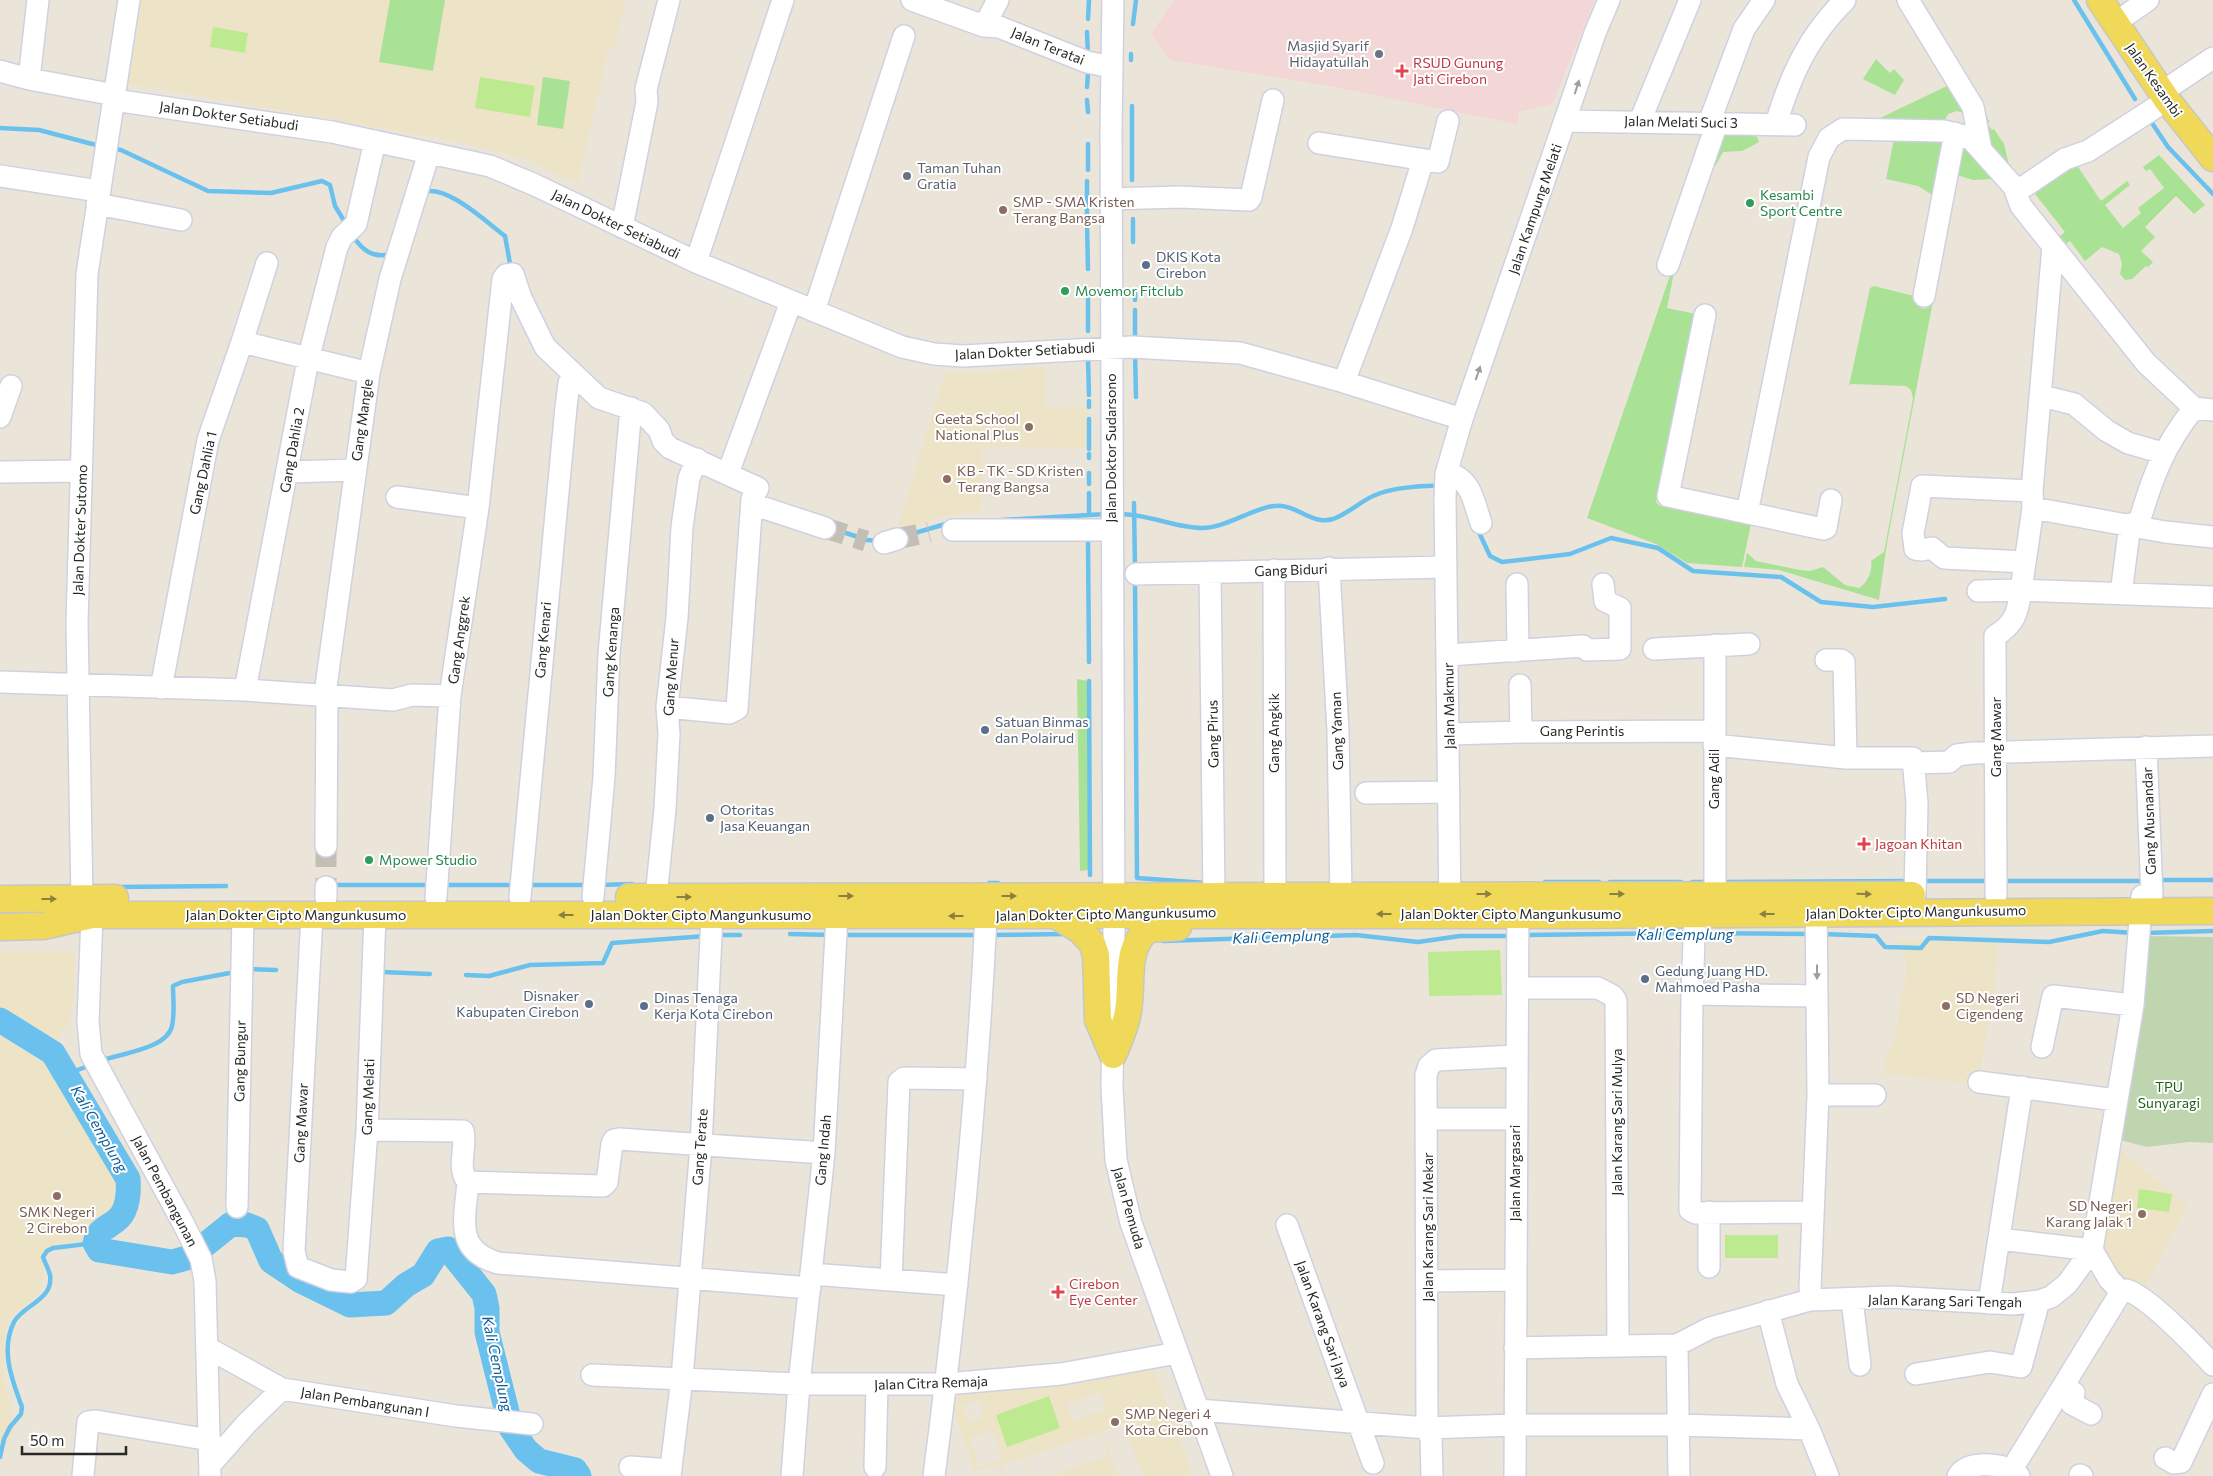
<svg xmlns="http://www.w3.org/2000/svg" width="2213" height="1476" font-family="Commissioner,sans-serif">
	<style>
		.education { fill: #ede4c8; fill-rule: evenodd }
		.medical { fill: #f2d7d6 }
		.green { fill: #a9e295 }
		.cemetery { fill: #bfd5b0 }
		.pitch { fill: #bdea90 }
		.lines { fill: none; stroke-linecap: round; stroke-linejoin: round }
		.stream { stroke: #6bc1ee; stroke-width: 4.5 }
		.river { stroke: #6bc1ee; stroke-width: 25 }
		.minor-tunnel { stroke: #c4bfb6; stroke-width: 21; stroke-dasharray: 21 11; stroke-linecap: butt }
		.minor-casing { stroke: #cfd1e1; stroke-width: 24 }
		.major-casing { stroke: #c7c7c7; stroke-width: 29 }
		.minor { stroke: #fff; stroke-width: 21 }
		.major { stroke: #f0d959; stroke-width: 26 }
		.oneway { fill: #9e9e9e }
		.oneway2 { fill: #8c8040 }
		.worship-dot { fill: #6b7280; stroke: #fff; stroke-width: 2 }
		.health-dot { fill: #e0444e; stroke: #fff; stroke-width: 2 }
		.leisure-dot { fill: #2e9e5b; stroke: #fff; stroke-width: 2 }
		.education-dot { fill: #8d6e63; stroke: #fff; stroke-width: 2 }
		.service-dot { fill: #5c6f8a; stroke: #fff; stroke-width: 2 }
		.labels { text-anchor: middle; stroke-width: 4; stroke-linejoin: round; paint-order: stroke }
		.street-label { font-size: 14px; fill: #282828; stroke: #fff }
		.worship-label { font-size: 14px; fill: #5b616d; stroke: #fff; text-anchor: end }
		.health-label { font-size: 14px; fill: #be3a42; stroke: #fff; text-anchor: start }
		.leisure-label { font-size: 14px; fill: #27864d; stroke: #fff; text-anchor: start }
		.education-label { font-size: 14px; fill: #785e54; stroke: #fff; text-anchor: start }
		.service-label { font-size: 14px; fill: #4e5e75; stroke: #fff; text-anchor: start }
		.park-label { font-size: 14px; fill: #236419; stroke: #fff }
		.water-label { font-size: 15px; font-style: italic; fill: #0d5d97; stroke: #fff }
	</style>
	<rect width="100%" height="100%" fill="#ebe5d9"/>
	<path class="education" d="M137,0h489l-12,50 -5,-1 -4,15 -27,119 -19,-7 -28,-15 -82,-21 -324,-57z
		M1045,367v40h43v41l-105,-1 -2,64 -40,6 -44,13 48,-158h42z
		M1897,940l102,2 -3,35 -17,102 -4,5 -91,-10 2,-19 8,-12 8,-53 3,-6 1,-23z
		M0,952h75l-1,43 -5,29 -11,14 7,26 -1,9 23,47 21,32 7,28 -2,32 -14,14 -9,14 -29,3 -15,7 -3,35 -5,10 -26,20 -6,11 -3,30 1,22 11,49 -9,19h-6z
		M2113,1144l75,61 -45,87 -33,-21 -13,-35z
		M1153,1366l40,110h-50l-20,-53 -22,9 17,44h-69l58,-20 -8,-23 -75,25 6,18h-2l-7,-18 -19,7 3,11h-3l-4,-12 -22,7 2,5h-2l-27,-81 113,-13zM1100,1393l6,16 -33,12 -6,-17zM978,1400l5,18 -15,4 -5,-17zM992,1431l10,29 -23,7 -9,-29z"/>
	<path class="medical" d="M1174,0h421l-43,104 -33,8 -2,12 -202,-41 -2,2 -6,-3 -137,-22 -19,-26z"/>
	<path class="green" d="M390,0h55l-12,71 -54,-9z
		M1876,59l14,14 4,-4 10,11 -9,15 -32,-16z
		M543,77l27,4 -7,48 -26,-4z
		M1949,85l17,29 -9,-3 -9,3 -4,8 -66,-3z
		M1981,109l9,13 -3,1 5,7 2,-1 10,15 7,29 -23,-24z
		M1718,134l38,1 3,7 -17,9 -19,1 -7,13 -3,2z
		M1946,136l-12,60 -16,-10 -32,-7 8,-40z
		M1963,143l31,36 -21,1 -16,-5 -70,368 -8,57 -100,-30 -35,-3 3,-14 9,8 44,9 10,1 13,-4 22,18 14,3c8,-4 14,-18 12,-27l13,-9 29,-153 -2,-9 -5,-4 -55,-2 -2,2 21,-98 4,-2 48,12 -2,10 6,1z
		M2159,155l46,50 -11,9 -18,-18 -31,31 10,10 -14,14 12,11 -5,5 -2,-1 -14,13 -7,1 -5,-6 2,-10 -3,-10 -17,-7 -17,14 -15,-20 -9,6 -6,-7 10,-8 -30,-38 39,-33 27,40 26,-20 3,4 -25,20 18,23 18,-15 -3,-5 26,-20 -14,-19 -4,2 -3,-4z
		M1678,252l-11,56 29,6 -40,188 4,4 91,18 -9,43 -55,-4 -31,-19 -69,-26z
		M1077,679l11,2 1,189 -9,1z"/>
	<path class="cemetery" d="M2145,936l68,1v206l-24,-1 -42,5 -31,-8z"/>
	<path class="pitch" d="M213,27l35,6 -3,20 -35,-6z
		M480,77l55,9 -5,31 -55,-9z
		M1500,950l2,45 -73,1 -1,-44z
		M2139,1189l33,5 -3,18 -32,-4z
		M1725,1235h53v23h-53z
		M1049,1396l11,32 -53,19 -11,-32z"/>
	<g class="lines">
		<path class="stream" d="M2074,0l61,99
			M1088,19l1,-19
			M1133,24l3,-24
			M1087,32l1,24
			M1131,54v6
			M1087,87l1,-14
			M1087,100l1,12
			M1132,106v74
			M2152,123l16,24 45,47
			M0,128l39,2 61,16
			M1088,144v26
			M112,148l9,2 87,41 63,2 51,-12 8,4 5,21 11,18
			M1087,181v35
			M423,192c25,-7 62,29 82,44l6,33
			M1133,219v23
			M1087,225l1,44
			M352,235c10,15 21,24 39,19
			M1135,290v10
			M1088,294v37
			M1135,310v31
			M1135,353l1,44
			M1088,359l1,36
			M1089,401v6
			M1089,419v30
			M1089,458v-4
			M1089,484v-11
			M1134,503l1,66
			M1089,514v-21
			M1119,514c30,0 56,14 83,14 26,0 58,-25 80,-22 18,2 32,19 51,13 14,-5 27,-17 40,-23 16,-8 50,-11 68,-10
			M1002,520l104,-6
			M831,528l36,12 12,1
			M1477,528l13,28 12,6 68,-8 41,-16 47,10 35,23 88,6 40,25 52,5 72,-8
			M901,537l48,-14
			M1088,541l1,121
			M1135,579l2,299 69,5
			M1089,681l1,194
			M2157,880h56
			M1921,881h69
			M2002,881h143
			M1545,882h54
			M1610,882h71
			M1692,882h17
			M1721,882l188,-1
			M989,883h9
			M333,885h99
			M442,885h74
			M528,885h60
			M600,885l32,-1
			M115,887l111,-1
			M1700,933l112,1
			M2144,933l69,-2
			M790,934l41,1
			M1822,934l54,2 9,11 36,1 8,-10 120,4 54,-11 31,2
			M716,935h24
			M841,935h137
			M991,935l73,-1
			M1525,935l164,-2
			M1163,941l193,-6 62,7 42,-6h52
			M249,969l27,1
			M382,972l48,2
			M466,975l23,1 41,-11 73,-2 9,-20 94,-7
			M101,1061c20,-8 66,-12 71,-35 3,-13 1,-28 1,-40l9,-4 53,-10
			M67,1074l24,-9
			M0,1457l4,-18 6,-12 11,-13 1,-7c-10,-27 -22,-57 -8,-85 9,-17 40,-22 36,-47 -1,-5 -5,-12 -7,-18l4,-6 6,-3 42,-5"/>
		<path class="river" d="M0,1020l53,33 75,126c1,12 0,30 -9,39 -10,10 -20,9 -24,25l4,7 73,12 18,-5 41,-33 16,1 10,4 14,32 30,20 49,24 36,-2 20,-18 17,-10 15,-24 10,-2 36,45 3,14v24l24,96 15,22 13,11 36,9 4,6"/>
		<path class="minor-tunnel" d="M825,528l41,13
			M897,539l32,-7
			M326,846v41"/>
		<defs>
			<path id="minor" d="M912,0l72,26 15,1 88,35 24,5
				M1113,0l-2,130 3,805 -2,152 4,73 15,63 91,253
				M1908,0l65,107 8,43
				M2115,23l33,-23
				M984,26l14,-26
				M0,71l29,8 86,16
				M29,79l9,-79
				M2162,92l51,-34
				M114,100l218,32 158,34 45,19 161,77 206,85 32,7 29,2 169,-9 108,6 104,29 118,37
				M1566,121l229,4
				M1640,121l50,-121
				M1709,123l35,-94 20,-29
				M1776,124c15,-50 32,-87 69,-124
				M375,141l-19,83 -14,13 -5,10 -29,113 -63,330 148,10 19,-5 38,1
				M1319,143l119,19 10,-41
				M0,176l99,15
				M2016,192l49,-33 23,-8 79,-51
				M1111,199l68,-2 70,3 2,-3 22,-97
				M97,204l84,16
				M622,227l25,-125 -1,-13 23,-89
				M696,262l87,-262
				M1668,265l49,-142
				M1924,296l31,-163
				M814,311l90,-275
				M1705,315l-37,181 155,33 3,-1 5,-28
				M242,342l127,31
				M1344,382l58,-154 21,-68
				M2042,396l32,8 33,27 21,12 35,10
				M0,417l11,-31
				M0,472l81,-1
				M288,472l67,-2
				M1447,472c25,8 26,28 34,51
				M728,473l63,-171
				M397,497l81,11
				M752,504l73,24
				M2033,508l132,24 48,5
				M1747,513l72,-356 10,-19 14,-9 101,2 20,5 7,3 10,11 33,37 7,19 125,157 48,45
				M2138,526c14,-48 25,-79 56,-118l19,2
				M953,530h158
				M884,543l13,-4
				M2025,562l-81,-4 -12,-10 -10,2 -7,-1 -2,-16 9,-47 110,5
				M1329,568l9,163 3,164
				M1274,570l1,325
				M1210,572l4,323
				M1136,574l309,-7
				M1517,584l1,67
				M1978,591l43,-1 12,-82 -1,-17 21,-245
				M2121,594l9,-70
				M1654,649l95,-5
				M1448,655l135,-9 4,4 33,-1v-41l-15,-7 -2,-17
				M1826,660h15l3,2 2,96
				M0,682l245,8
				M1520,685l1,47
				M161,688l47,-248 34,-98 25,-79
				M325,694l44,-321 21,-94 39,-126
				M1450,734l71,-2 194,-1
				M1714,745l132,13h67l4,45 -2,92
				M2146,747l6,149
				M1915,763l34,-1 8,-7 16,-2 240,-7
				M1366,793l83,-1
				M326,846l1,-152
				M1996,895l-1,-259c20,-12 23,-24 26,-46l192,7
				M436,897l14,-201 28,-188 25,-229 3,-4 7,-1 8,24 24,49 54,51 44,15 16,17 4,11 7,7 88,40 -6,11 -15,210 -8,4 -62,-6
				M520,897l46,-490 3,-24 6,-8
				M593,897l11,-120 5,-123 22,-246
				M656,897l9,-88 4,-75 -2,-27 10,-89 5,-91 7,-49 8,-19
				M326,898v-11
				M82,899l-5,-276 10,-349 42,-274
				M1715,910v-265
				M1450,912l-5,-413 1,-25 16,-55 133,-386 14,-33
				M1695,914l-3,80 -2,216 6,3 117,-1
				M92,915l-4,107 3,32 92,169 18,36 4,22 5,195
				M312,915l-18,336 4,16 33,13 20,2 5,-3 11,-149 8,-215
				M1519,988h79l15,8 3,5 2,345
				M1692,994l125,2
				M2042,1047l11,-51 80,9
				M1979,1082l137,18
				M1818,1095h57
				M1428,1119h87
				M367,1130l96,1c4,17 -7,38 5,51l135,4 4,-4 5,-38 2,-4 5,-1 205,14
				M468,1182c-3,37 -14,68 30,81l312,25
				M237,1207l6,-292
				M1709,1212v55
				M1287,1225l86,238
				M2000,1239l92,11 17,29 12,13
				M811,1274l146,11
				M891,1280l8,-198 5,-4 72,1
				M1428,1281l87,-1
				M1810,1289l8,-194 -2,-196
				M1852,1300l8,65
				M1989,1303l33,-216
				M1768,1311l19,73 22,45 19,47
				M1677,1345l2,131
				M208,1348l74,41 174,27 76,8
				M1515,1348l162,-3 33,-17 100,-28 81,-3 122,7 26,-3 12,-4 16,-13 25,-34 41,-245 9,-109
				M1916,1374l74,-12 31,5 18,-66
				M592,1375l207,9h147l115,-10 116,-21
				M2063,1387l11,6 -2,11 19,10
				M1198,1410l229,18 88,-3h164l130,4
				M2165,1458l9,5 7,-1 32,-68
				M210,1465l37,-42 35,-34
				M630,1467l41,3
				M875,1467l2,-82
				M2080,1475l2,1
				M83,1476l5,-54 8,-1 114,19
				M670,1476l12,-98 19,-232 11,-231
				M792,1476l7,-92 25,-231 13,-237
				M934,1476c24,-186 43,-373 52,-560
				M1432,1476l-1,-38 -4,-10 -1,-353 3,-9 7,-6 80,-4
				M1515,1476l3,-577
				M1958,1476c10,-16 40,-12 54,-6
				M2019,1476l-7,-6 5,-9 104,-169 5,-2c22,6 70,57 87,75"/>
			<path id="major" d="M2100,0l67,100 46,58
				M629,897l1283,-2
				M0,899l115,-1
				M1057,916l23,14 12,13 4,12 2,65 15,35
				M0,927l43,-1 49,-11h1477l644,-4
				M1113,1055c6,-14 13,-29 15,-44 5,-28 -4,-62 20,-82l30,-2"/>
		</defs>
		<use href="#minor" class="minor-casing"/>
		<use href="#major" class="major-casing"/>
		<use href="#minor" class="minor"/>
		<use href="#major" class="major"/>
	</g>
	<defs><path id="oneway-solid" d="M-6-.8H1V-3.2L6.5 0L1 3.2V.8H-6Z" transform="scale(1.25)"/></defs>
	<g class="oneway">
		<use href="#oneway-solid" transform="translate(1577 87) rotate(-72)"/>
		<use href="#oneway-solid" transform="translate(1478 373) rotate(-71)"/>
		<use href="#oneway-solid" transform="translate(1817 972) rotate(90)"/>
	</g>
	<g class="oneway2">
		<use href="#oneway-solid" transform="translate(1484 894)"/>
		<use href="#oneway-solid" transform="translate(1617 894)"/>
		<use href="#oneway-solid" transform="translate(1864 894) rotate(1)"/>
		<use href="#oneway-solid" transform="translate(846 896)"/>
		<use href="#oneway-solid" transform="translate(1009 896)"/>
		<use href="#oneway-solid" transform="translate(684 897)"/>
		<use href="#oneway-solid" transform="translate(49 899)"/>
		<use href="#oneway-solid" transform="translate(1384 914) rotate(-180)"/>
		<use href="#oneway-solid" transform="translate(1767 914) rotate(180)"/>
		<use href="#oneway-solid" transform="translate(566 915) rotate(-180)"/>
		<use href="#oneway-solid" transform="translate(956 916) rotate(180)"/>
	</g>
	<g class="worship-dot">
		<circle cx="1379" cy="54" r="5"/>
		<circle cx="907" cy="176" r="5"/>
	</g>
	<g class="health-dot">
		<path d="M1399.5 63.5h5v5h5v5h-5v5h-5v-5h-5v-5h5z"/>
		<path d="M1861.5 836.5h5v5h5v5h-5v5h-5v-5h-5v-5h5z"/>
		<path d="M1055.5 1284.5h5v5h5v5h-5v5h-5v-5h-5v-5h5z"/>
	</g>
	<g class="leisure-dot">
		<circle cx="1750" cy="203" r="5"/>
		<circle cx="1065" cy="291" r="5"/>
		<circle cx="369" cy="860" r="5"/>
	</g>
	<g class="education-dot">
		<circle cx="1003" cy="210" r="5"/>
		<circle cx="1029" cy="427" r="5"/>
		<circle cx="947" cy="479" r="5"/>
		<circle cx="1946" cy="1006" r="5"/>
		<circle cx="57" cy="1196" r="5"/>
		<circle cx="2142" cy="1214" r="5"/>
		<circle cx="1115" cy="1422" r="5"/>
	</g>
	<g class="service-dot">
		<circle cx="1146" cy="265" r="5"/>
		<circle cx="985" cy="730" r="5"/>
		<circle cx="710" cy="818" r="5"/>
		<circle cx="1645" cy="979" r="5"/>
		<circle cx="589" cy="1004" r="5"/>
		<circle cx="644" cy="1006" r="5"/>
	</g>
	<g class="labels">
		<g class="street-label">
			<text transform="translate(1048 46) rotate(22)" y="5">Jalan Teratai</text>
			<text transform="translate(2154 80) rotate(55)" y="5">Jalan Kesambi</text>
			<text transform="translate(229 116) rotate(8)" y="5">Jalan Dokter Setiabudi</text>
			<text transform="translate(1681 122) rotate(1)" y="5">Jalan Melati Suci 3</text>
			<text transform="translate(1535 209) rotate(-71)" y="5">Jalan Kampung Melati</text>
			<text transform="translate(616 224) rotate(26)" y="5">Jalan Dokter Setiabudi</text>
			<text transform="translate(1025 351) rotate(-3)" y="5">Jalan Dokter Setiabudi</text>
			<text transform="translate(362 420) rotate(-82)" y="5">Gang Mangle</text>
			<text transform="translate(1111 448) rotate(-90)" y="5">Jalan Doktor Sudarsono</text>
			<text transform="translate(292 450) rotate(-80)" y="5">Gang Dahlia 2</text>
			<text transform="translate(203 473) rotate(-78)" y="5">Gang Dahlia 1</text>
			<text transform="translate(80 530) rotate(-88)" y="5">Jalan Dokter Sutomo</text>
			<text transform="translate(1291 570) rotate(-2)" y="5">Gang Biduri</text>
			<text transform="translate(459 640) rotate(-82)" y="5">Gang Anggrek</text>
			<text transform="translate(543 640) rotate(-85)" y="5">Gang Kenari</text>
			<text transform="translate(611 652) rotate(-86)" y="5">Gang Kenanga</text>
			<text transform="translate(671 677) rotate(-86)" y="5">Gang Menur</text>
			<text transform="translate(1449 706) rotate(-91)" y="5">Jalan Makmur</text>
			<text transform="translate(1337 731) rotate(-92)" y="5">Gang Yaman</text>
			<text x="1582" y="736">Gang Perintis</text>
			<text transform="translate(1274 733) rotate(-90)" y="5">Gang Angkik</text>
			<text transform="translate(1213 734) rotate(-91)" y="5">Gang Pirus</text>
			<text transform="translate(1996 737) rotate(-90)" y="5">Gang Mawar</text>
			<text transform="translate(1714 779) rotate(-90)" y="5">Gang Adil</text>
			<text transform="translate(2149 821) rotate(-92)" y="5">Gang Musnandar</text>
			<text transform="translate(1916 912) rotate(-1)" y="5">Jalan Dokter Cipto Mangunkusumo</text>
			<text transform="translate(1106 914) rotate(-1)" y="5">Jalan Dokter Cipto Mangunkusumo</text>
			<text x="1511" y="919">Jalan Dokter Cipto Mangunkusumo</text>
			<text x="296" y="920">Jalan Dokter Cipto Mangunkusumo</text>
			<text x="701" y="920">Jalan Dokter Cipto Mangunkusumo</text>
			<text transform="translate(240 1061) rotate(-89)" y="5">Gang Bungur</text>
			<text transform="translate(368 1097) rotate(-88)" y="5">Gang Melati</text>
			<text transform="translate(1617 1122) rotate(-90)" y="5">Jalan Karang Sari Mulya</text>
			<text transform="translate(301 1123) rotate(-87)" y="5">Gang Mawar</text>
			<text transform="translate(700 1147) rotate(-86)" y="5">Gang Terate</text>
			<text transform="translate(823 1150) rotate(-85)" y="5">Gang Indah</text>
			<text transform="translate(1515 1173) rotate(-90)" y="5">Jalan Margasari</text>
			<text transform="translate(165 1191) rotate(62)" y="5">Jalan Pembangunan</text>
			<text transform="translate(1129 1208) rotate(74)" y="5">Jalan Pemuda</text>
			<text transform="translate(1428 1227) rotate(-90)" y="5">Jalan Karang Sari Mekar</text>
			<text transform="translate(1945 1301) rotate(1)" y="5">Jalan Karang Sari Tengah</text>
			<text transform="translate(1323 1324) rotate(70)" y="5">Jalan Karang Sari Jaya</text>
			<text transform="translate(931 1383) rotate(-2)" y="5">Jalan Citra Remaja</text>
			<text transform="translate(365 1402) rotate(9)" y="5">Jalan Pembangunan I</text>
		</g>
		<g class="worship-label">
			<text x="1369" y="51">Masjid Syarif<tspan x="1369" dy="16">Hidayatullah</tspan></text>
			<text x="917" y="173" text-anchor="start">Taman Tuhan<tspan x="917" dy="16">Gratia</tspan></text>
		</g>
		<g class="health-label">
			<text x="1413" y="68">RSUD Gunung<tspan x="1413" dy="16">Jati Cirebon</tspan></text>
			<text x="1875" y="849">Jagoan Khitan</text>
			<text x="1069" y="1289">Cirebon<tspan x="1069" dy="16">Eye Center</tspan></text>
		</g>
		<g class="leisure-label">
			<text x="1760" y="200">Kesambi<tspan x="1760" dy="16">Sport Centre</tspan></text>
			<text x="1075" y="296">Movemor Fitclub</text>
			<text x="379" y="865">Mpower Studio</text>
		</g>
		<g class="education-label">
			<text x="1013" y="207">SMP - SMA Kristen<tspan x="1013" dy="16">Terang Bangsa</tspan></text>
			<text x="1019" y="424" text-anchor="end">Geeta School<tspan x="1019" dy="16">National Plus</tspan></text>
			<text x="957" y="476">KB - TK - SD Kristen<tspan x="957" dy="16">Terang Bangsa</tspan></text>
			<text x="1956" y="1003">SD Negeri<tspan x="1956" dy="16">Cigendeng</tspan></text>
			<text x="2132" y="1211" text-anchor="end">SD Negeri<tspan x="2132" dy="16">Karang Jalak 1</tspan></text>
			<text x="57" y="1217" text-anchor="middle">SMK Negeri<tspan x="57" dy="16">2 Cirebon</tspan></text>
			<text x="1125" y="1419">SMP Negeri 4<tspan x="1125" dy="16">Kota Cirebon</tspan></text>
		</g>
		<g class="service-label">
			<text x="1156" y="262">DKIS Kota<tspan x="1156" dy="16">Cirebon</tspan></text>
			<text x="995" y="727">Satuan Binmas<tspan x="995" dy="16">dan Polairud</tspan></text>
			<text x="720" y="815">Otoritas<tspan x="720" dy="16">Jasa Keuangan</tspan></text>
			<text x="1655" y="976">Gedung Juang HD.<tspan x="1655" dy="16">Mahmoed Pasha</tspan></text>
			<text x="579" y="1001" text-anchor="end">Disnaker<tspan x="579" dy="16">Kabupaten Cirebon</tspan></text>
			<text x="654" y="1003">Dinas Tenaga<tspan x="654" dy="16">Kerja Kota Cirebon</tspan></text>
		</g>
		<g class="park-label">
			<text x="2169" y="1092">TPU<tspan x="2169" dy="16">Sunyaragi</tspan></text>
		</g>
		<g class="water-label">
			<text x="1685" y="940">Kali Cemplung</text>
			<text transform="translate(1281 937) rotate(-2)" y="5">Kali Cemplung</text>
			<text transform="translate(99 1129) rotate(60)" y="5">Kali Cemplung</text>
			<text transform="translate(497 1364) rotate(78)" y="5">Kali Cemplung</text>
		</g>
	</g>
	<path d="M22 1446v8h104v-8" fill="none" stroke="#282828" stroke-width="2.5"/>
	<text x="30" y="1446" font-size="15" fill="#282828" stroke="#ffffff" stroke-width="4" paint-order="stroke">50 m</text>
</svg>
